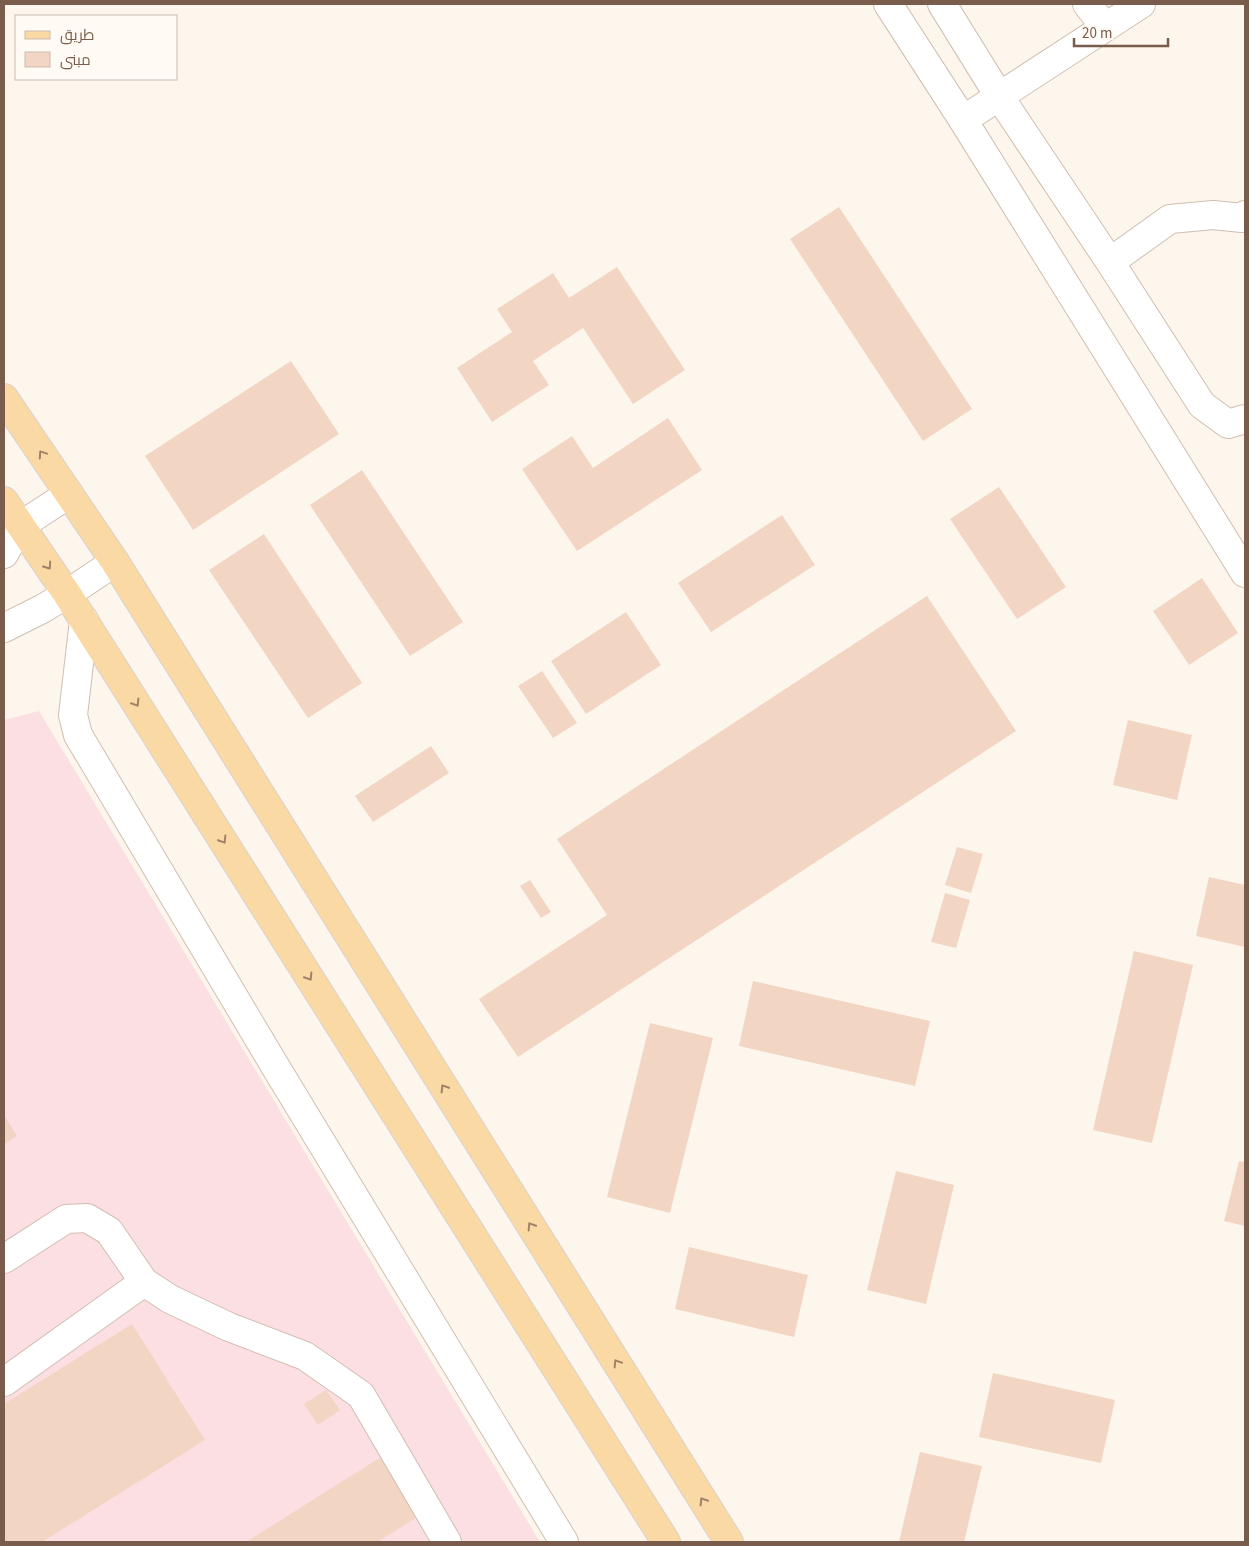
<svg xmlns="http://www.w3.org/2000/svg" width="1249" height="1546" font-family="'Source Sans 3',Cairo,sans-serif">
	<style>
		.medical { fill: #fbdfe3 }
		.building { fill: #f3d5c3 }
		.lines { fill: none; stroke-linecap: round; stroke-linejoin: round }
		.minor-casing { stroke: #d1beb0; stroke-width: 30 }
		.major-casing { stroke: #dad1cd; stroke-width: 30 }
		.minor { stroke: #fff; stroke-width: 28 }
		.major { stroke: #fbd9a5; stroke-width: 28 }
		.oneway { stroke: #a18267 }
	</style>
	<rect width="100%" height="100%" fill="#fdf6ec"/>
	<path class="medical" d="M39,711l501,831h-536v-822z"/>
	<path class="building" d="M839,207l133,202 -49,32 -133,-202z
		M617,267l68,103 -52,34 -50,-76 -50,33 16,24 -57,37 -35,-54 55,-36 -15,-23 56,-36 16,25z
		M291,361l48,73 -146,96 -48,-74z
		M668,418l34,52 -125,81 -55,-82 50,-33 21,32z
		M362,470l101,152 -53,34 -100,-151z
		M999,487l67,100 -49,32 -67,-100z
		M782,515l33,50 -104,67 -33,-49z
		M264,534l98,149 -54,35 -99,-148z
		M1202,578l36,55 -49,32 -36,-54z
		M927,596l89,135 -498,326 -39,-58 128,-84 -50,-76z
		M626,612l35,53 -75,49 -35,-53z
		M542,671l35,52 -24,15 -35,-52z
		M1128,720l64,15 -15,65 -64,-15z
		M431,746l18,27 -76,49 -18,-26z
		M957,847l26,7 -12,39 -26,-8z
		M1209,877l36,8v62l-49,-11z
		M530,880l21,32 -10,6 -21,-32z
		M945,893l25,7 -14,48 -25,-6z
		M1134,951l59,14 -41,178 -59,-13z
		M753,981l177,40 -15,65 -176,-40z
		M650,1023l63,15 -43,175 -63,-16z
		M4,1115l13,21 -13,8z
		M1239,1161l6,1v64l-21,-5z
		M896,1171l58,14 -28,119 -59,-14z
		M689,1247l119,28 -14,62 -119,-28z
		M132,1324l73,116 -163,102h-38v-138z
		M993,1373l122,27 -14,63 -122,-26z
		M326,1390l14,20 -22,15 -14,-21z
		M920,1452l62,14 -18,76h-65z
		M381,1457l38,59 -42,26h-131z"/>
	<g class="lines">
		<defs>
			<path id="minor" d="M888,4l75,116 282,453
				M942,4l57,92 111,166 92,143 26,19 17,-5
				M1087,4l18,23
				M963,120l178,-116
				M1110,262l60,-43 43,-4 29,3 3,-3
				M4,554l16,-28 49,-32
				M84,620l-11,95 5,20 197,331 289,476
				M4,628l38,-19 25,-15 48,-32
				M4,1259l62,-40 21,-1 22,13 35,51 26,17 59,28 76,29 56,39 86,147
				M4,1382l140,-100"/>
			<path id="major" d="M4,398l111,164 614,980
				M4,501l63,93 599,948"/>
		</defs>
		<use href="#minor" class="minor-casing"/>
		<use href="#major" class="major-casing"/>
		<use href="#minor" class="minor"/>
		<use href="#major" class="major"/>
	</g>
	<defs><path id="oneway-chevron" d="M-2-3.5L2.5 0L-2 3.5" fill="none" stroke-width="1.6" stroke-linecap="round" stroke-linejoin="round" transform="scale(1.25)"/></defs>
	<g class="oneway">
		<use href="#oneway-chevron" transform="translate(42 454) rotate(-124)"/>
		<use href="#oneway-chevron" transform="translate(48 566) rotate(55)"/>
		<use href="#oneway-chevron" transform="translate(136 703) rotate(58)"/>
		<use href="#oneway-chevron" transform="translate(223 840) rotate(58)"/>
		<use href="#oneway-chevron" transform="translate(309 977) rotate(58)"/>
		<use href="#oneway-chevron" transform="translate(444 1088) rotate(-122)"/>
		<use href="#oneway-chevron" transform="translate(531 1226) rotate(-122)"/>
		<use href="#oneway-chevron" transform="translate(617 1363) rotate(-122)"/>
		<use href="#oneway-chevron" transform="translate(703 1501) rotate(-122)"/>
	</g>
	<rect width="1249" height="1546" fill="none" stroke="#7a5c4d" stroke-width="10"/>
	<rect x="15" y="15" width="162" height="65" fill="#fffaf3" stroke="#cabbb1"/>
	<rect x="25" y="31" width="25" height="8" fill="#fbd9a5" stroke="#cabbb1"/>
	<text x="60" y="40" font-size="15" fill="#7a5c4d">طريق</text>
	<rect x="25" y="52" width="25" height="15" fill="#f3d5c3" stroke="#cabbb1"/>
	<text x="60" y="65" font-size="15" fill="#7a5c4d">مبنى</text>
	<path d="M1074 38v8h94v-8" fill="none" stroke="#7a5c4d" stroke-width="2.5"/>
	<text x="1082" y="38" font-size="15" fill="#7a5c4d" stroke="#fffaf3" stroke-width="4" paint-order="stroke">20 m</text>
</svg>
